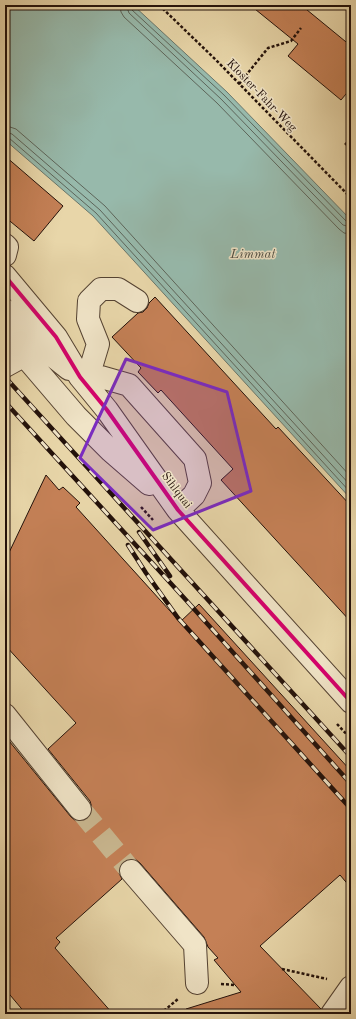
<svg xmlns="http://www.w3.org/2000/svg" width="356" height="1019" font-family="'Old Standard TT',serif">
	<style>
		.water { fill: #97b9ab; stroke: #69766b }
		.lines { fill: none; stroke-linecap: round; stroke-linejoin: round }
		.shore { stroke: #5d655a; stroke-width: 1 }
		.building { fill: #c48056; stroke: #23110a }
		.minor-tunnel { stroke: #cab891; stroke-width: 22; stroke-dasharray: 22 11; stroke-linecap: butt }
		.minor-casing { stroke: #544232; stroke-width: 24 }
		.path { stroke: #23110a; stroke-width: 2.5; stroke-dasharray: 3 2; stroke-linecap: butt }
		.minor { stroke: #f0e4c7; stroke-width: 22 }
		.rail-casing { stroke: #23110a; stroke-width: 4.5 }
		.rail { stroke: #f0e4c7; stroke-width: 3; stroke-dasharray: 9; stroke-linecap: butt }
		.cycleway-casing { stroke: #f0e4c7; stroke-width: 6 }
		.cycleway { stroke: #d6006c; stroke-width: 4 }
		.marked { fill: #7b2cbf; fill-opacity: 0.2; stroke: #7b2cbf; stroke-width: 3; stroke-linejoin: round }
		.labels { text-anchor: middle; stroke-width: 3; stroke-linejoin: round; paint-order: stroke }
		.street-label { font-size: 12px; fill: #23110a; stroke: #f0e4c7 }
		.water-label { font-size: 13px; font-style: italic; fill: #4c4c42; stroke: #f0e4c7 }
	</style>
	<rect width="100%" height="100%" fill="#e8d6a9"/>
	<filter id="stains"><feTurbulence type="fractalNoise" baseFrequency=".005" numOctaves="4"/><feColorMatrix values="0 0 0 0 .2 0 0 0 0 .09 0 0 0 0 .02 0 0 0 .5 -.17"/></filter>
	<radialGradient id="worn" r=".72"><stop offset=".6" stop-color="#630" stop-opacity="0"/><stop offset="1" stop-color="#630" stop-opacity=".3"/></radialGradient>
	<path class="water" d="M5,5h128l94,87 124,128v279l-258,-283 -88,-76z"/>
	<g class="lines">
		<path class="shore" d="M120,5l1,7 3,5 93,86 122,126 5,4 7,1
			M126,5l3,8 92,86 122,126 8,2
			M131,5l1,5 92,85 122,126 5,1
			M5,126l5,1 6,2 89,77 246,271
			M5,132l7,2 88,76 251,276
			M5,137l4,1 87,75 255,280"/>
	</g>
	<path class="building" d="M250,5h51l50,41v42l-10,12 -53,-44 10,-12z
		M5,156l58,50 -29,35 -29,-24z
		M155,297l121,132 2,-2 73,79v116l-130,-142 12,-11 -72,-79 -3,3 -20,-21 3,-4 -29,-31 26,-24 5,-1 4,-4 2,-5z
		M46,475l13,15 4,-3 17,16 -4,4 104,115 19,-18 152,167v117l-11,-13 -80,71 61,63 -1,5h-134v-5l55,-17 -27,-32 4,-2 -10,-11 -4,-10 -64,-74 -5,-4h-7l-5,3 -4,5v6l3,6 -66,59 4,4 -5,6 58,66h-87l-21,-25v-253l66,81 5,4h6l6,-3 3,-4 1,-6 -2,-7 -42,-52 28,-26 -71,-78v-84z"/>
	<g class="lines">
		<path class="minor-tunnel" d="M80,809l51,62"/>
		<defs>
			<path id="minor" d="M5,245l2,2 -2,8
				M5,276l51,61 24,40 27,33 71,100 173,192
				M5,310l30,32 34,27
				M5,333l71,83 35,35 38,33
				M5,366l20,-11
				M80,377h21l28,8 66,74 5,24 -6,12 -16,15
				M80,377l12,-13 6,-20 -10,-25 1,-18 12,-12h17l19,12
				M5,715l75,94
				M131,871l64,74 2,38
				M332,1014l19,-27"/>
		</defs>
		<use href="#minor" class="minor-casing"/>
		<path class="path" d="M159,5l57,55 135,138
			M239,84l29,-36 23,-7 10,-13
			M345,143l6,6
			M141,507l12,13
			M337,724l14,15
			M282,969l45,10
			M221,984l14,1
			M160,1014l18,-15"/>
		<use href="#minor" class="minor"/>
		<defs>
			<path id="rail" d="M5,377l346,380
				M5,402l181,198 165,184
				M139,532l31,44
				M128,545l18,28 32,45 173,191"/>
		</defs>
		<use href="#rail" class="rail-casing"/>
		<use href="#rail" class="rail"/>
		<defs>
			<path id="cycleway" d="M5,276l51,61 24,40 27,33 71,100 173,192"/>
		</defs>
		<use href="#cycleway" class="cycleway-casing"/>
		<use href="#cycleway" class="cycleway"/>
	</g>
	<path class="marked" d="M126,359l101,33 24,99 -98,39 -73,-72z"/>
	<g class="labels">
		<g class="street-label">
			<text transform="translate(262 95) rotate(46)" y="4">Kloster-Fahr-Weg</text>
			<text transform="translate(177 490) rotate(53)" y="4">Sihlquai</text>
		</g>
		<g class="water-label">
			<text x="253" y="258">Limmat</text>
		</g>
	</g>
	<rect width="356" height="1019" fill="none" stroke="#e8d6a9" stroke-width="20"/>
	<rect x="6" y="6" width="344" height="1007" fill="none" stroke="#23110a" stroke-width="2"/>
	<rect x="10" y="10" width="336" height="999" fill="none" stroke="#23110a"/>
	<rect width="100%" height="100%" filter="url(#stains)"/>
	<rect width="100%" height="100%" fill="url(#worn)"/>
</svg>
